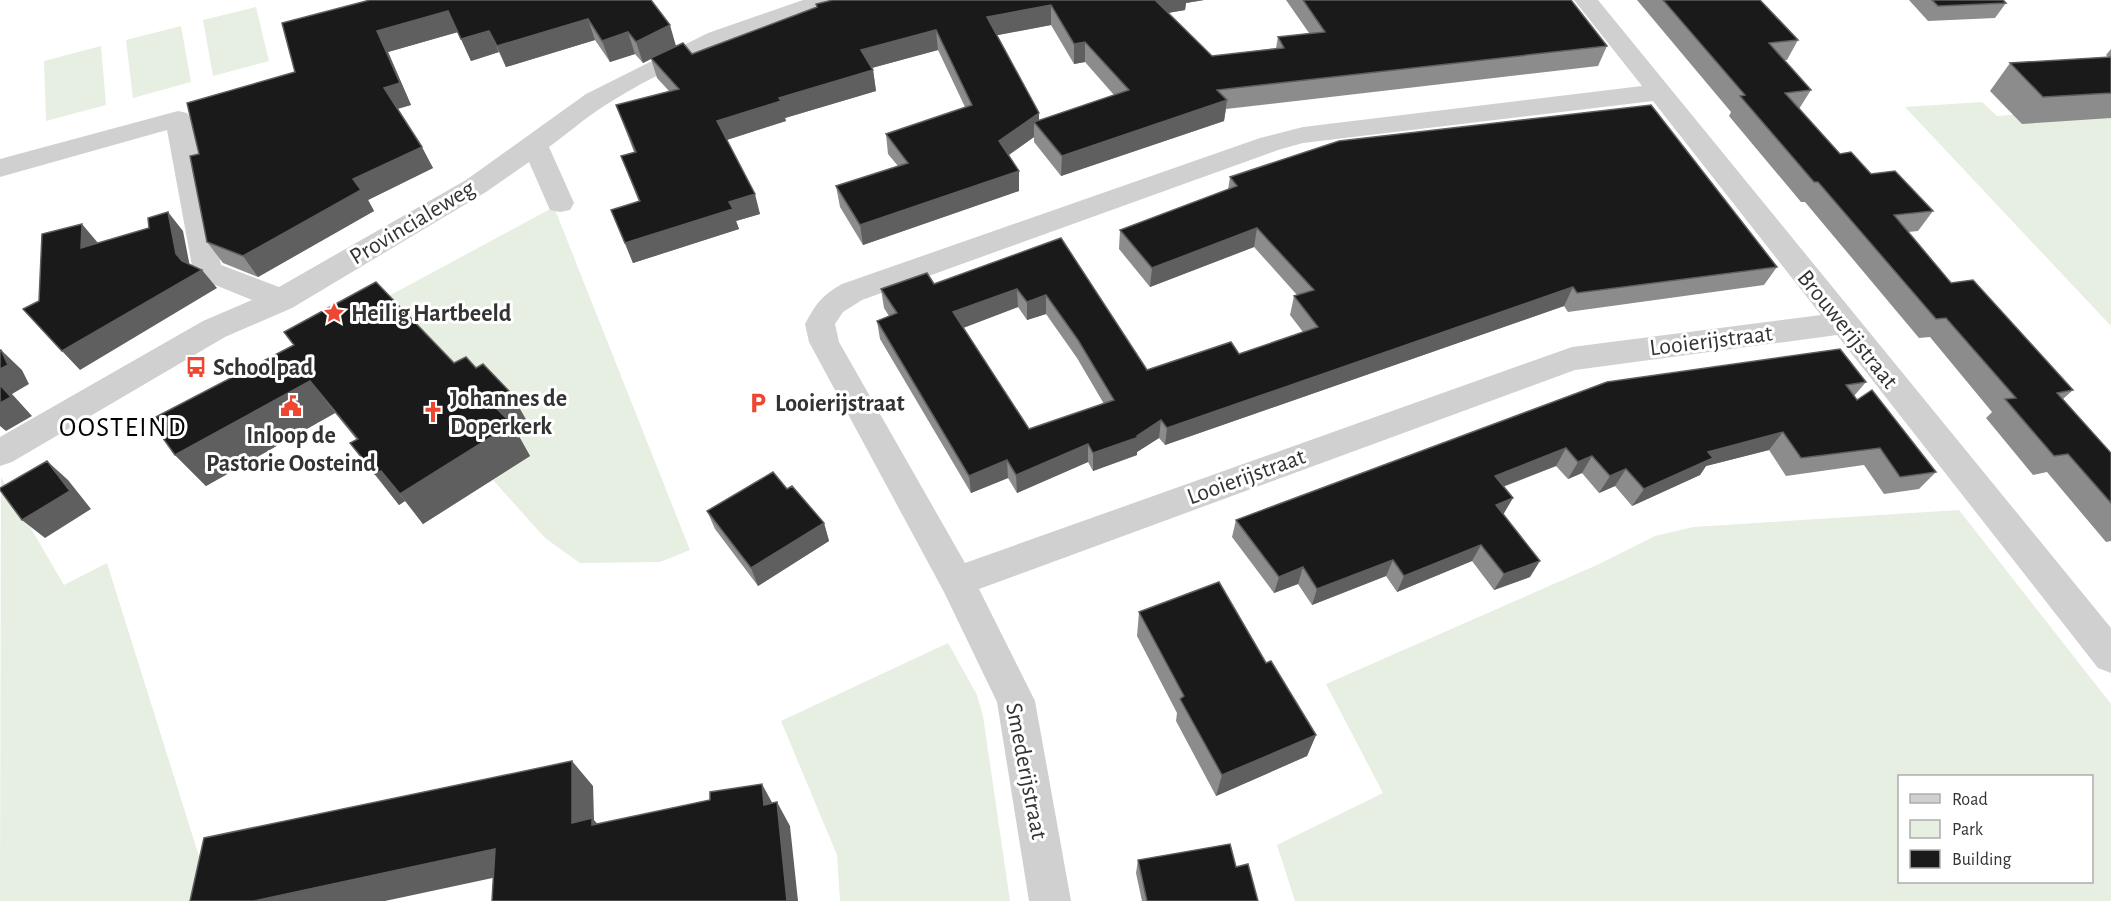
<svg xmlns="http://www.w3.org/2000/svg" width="2111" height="901" font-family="'Alegreya Sans',sans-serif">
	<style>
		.green { fill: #e6efe1; fill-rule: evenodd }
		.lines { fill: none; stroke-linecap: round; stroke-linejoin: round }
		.minor { fill: #d0d0d0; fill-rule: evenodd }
		.wall { fill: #8c8c8c; fill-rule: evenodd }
		.shaded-wall { fill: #5f5f5f }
		.building { fill: #1a1a1a; stroke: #5f5f5f; stroke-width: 1.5; fill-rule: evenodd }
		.labels { text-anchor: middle; stroke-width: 6; stroke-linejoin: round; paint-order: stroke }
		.street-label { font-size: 24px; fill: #333; stroke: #fff }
		.poi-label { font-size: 24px; font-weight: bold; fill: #333; stroke: #fff; text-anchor: start }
		.quarter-label { font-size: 27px; letter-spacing: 1.5px; fill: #000; stroke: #fff }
	</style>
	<rect width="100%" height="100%" fill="#fff"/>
	<path class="green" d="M256,7l13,54 -56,15 -10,-56z
		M181,26l10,56 -58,16 -7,-58z
		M101,46l5,59 -60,16 -2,-60z
		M1982,102l15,14 24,-2 90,2v210l-206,-219z
		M554,207l136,343 -30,12 -80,1 -35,-25 -52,-58 37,-24 -19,-21 17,-12 -54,-28 -89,-97z
		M1,477l63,108 43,-22 106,338h-213z
		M1959,510l152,194v197h-816l-18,-56 106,-52 -57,-109 271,-119 58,-29 38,-9zM1900,776h192v106h-192z
		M948,643l29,52 6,21 27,185h-170l-3,-46 -56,-134z"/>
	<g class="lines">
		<path class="minor" d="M803,0h35l-4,5c-78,28 -160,55 -230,101 -19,12 -37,28 -55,41l25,56 -4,7 -10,2 -10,-2 -21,-48 -43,30 -194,116 -67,29 -213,125 -12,4v-29l203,-116 49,-21 -54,-22 -5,-7 -26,-141 -167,47v-18l178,-48 9,2 4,6 30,146 58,22 187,-107 120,-86 122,-61z
			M1574,0h24l513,628v45l-13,-5 -261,-333 -262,35 -596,219 56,112 36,200h-42l-32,-199 -53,-110 -135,-250 -4,-18c11,-20 16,-28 37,-40l418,-146 43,-11 339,-41zM1653,101l168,214 -249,32 -607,216 -126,-221 -4,-18 8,-12 19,-12 416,-150 25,-7z"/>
	</g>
	<path class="wall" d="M651,0l25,46 16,8 124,-46v-4l17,-4h371l-18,3 -1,7 -17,3 44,43 64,-8 2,-11 31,-4 -23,-33h285l36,46 -9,20 -372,43 -2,12 -163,55 -27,-34v-5l-25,18 10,16v20l-156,54 -23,-38 -4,-21 62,-20 -10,-12 -2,-20 79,-27 -27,-57 -66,18 1,2 3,21 -91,27 1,3 -59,19 33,74 -24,7 3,8 -106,34 -22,-53 28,-8 -18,-46 13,-4 -18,-47 53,-14 -12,-13 -6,-19 -8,4 -8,-9 -25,8 -15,-22 -89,27 -7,-15 -28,9 -13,-29 -70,20 23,53 -13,4 35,59 -65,32 6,11 -116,66 -35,-14 -16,-21 -8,-88 96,-82 -13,-49zM1051,25l23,39 11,-2 29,33 -75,25v-7l-42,-78z
		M1637,0h123l38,40 -11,20h-3l27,30 -12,19 41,45 31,20 62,37 -15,20 -10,1 43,51 122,107 -10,9 48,54v88l-5,1 -59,-70 -14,3 -47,-57 6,-6 -62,-75 -11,1 -114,-136h-4l-72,-86 2,-4z
		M1909,0h94l3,3 -11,15 -67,3z
		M2111,49v69l-89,6 -32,-33 20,-28 98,-6 -2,-2z
		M1230,177l547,90 -13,18 -196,27 -4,-6 -399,139 -6,-7 -22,14v3l-44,16 -5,-9 -71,31 -9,-15 -37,15 -91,-154 -3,-18 12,-5 -5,-8 -3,-19 53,-5 127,-46 86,132 92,-16 64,-22 -13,-17 4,-19 3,-1 -43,-48 -104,40 -31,-38 1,-19 108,-40zM1018,307l9,13 19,-6 31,44 27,46 -75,25 -66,-101z
		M284,332l192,36 34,24 18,31 -12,8 14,25 -107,68 -18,-23 -6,4 -24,-30 -18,-35 -22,-27 -129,73 -31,-31 119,-110z
		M1607,382h259l-12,14 3,4 79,72 -17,17 -35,5 -20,-29 -78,11 -17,-26 -63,16 -6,9 -68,31 -17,-20 -16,7 -17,-20 -14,6 -12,-13 -53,21 1,27 26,63 -36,13 -22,-29 -75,31 -11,-16 -74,29 -14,-21 -24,9 -42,-56 4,-17z
		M787,489l37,34 5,18 -71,45 -43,-57 -8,-18z
		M1139,612l127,51 50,72 -9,21 -91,40 -40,-75 1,-8 -40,-77z
		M1138,860l120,41h-116l-6,-28z"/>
	<path class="shaded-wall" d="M1151,0h53l-18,3 -1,7 -35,6z
		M1051,5v20l-63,12 -1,-20z
		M448,11l10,21 -70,20 23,53 -15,4 -12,-21 -7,-57z
		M588,19l7,21 -89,27 -9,-21z
		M670,25l6,21 -33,17 -7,-21z
		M936,30l2,20 -74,20 -3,-20z
		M489,31l10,21 -28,9 -10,-22z
		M628,32l7,22 -25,8 -8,-21z
		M1085,42v20l-11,2v-20z
		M873,70l3,21 -91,27 1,3 -63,20 -6,-20 62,-23z
		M1227,100l-3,21 -163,55 1,-20z
		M1039,113v15l-5,-6v15l-34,24 -1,-20z
		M422,147l11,21 -65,32 6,11 -116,66 -15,-21 110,-77z
		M1019,171v20l-156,54 -3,-20z
		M755,194l5,20 -24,7 3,8 -106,34 -8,-20 104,-41z
		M168,212l15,19 8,41 11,-2 15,18 -137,82 -18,-19z
		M82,224l16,19v24l-17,-19z
		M1257,228l-3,19 -104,40 2,-19z
		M1573,287l-9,19 -399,139 2,-17z
		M1017,289l1,18 -63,24 -2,-19z
		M1046,295v19l-19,6v-18z
		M1,350l21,20 7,14 -17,10 20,22 -26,15 -6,-5v-57z
		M310,381l25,32 -129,73 -31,-31z
		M510,392l18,31 -12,8 14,25 -107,68 -23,-30 91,-91z
		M1161,420l-2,18 -22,14v3l-44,16v-18l44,-17z
		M1783,432l-14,18 -63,16 -6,9 -68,31 12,-17 64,-37z
		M1088,444v18l-71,31 -1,-18z
		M1566,448l-10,18 -70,27 9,-17z
		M1592,456l-10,17 -14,6 10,-17z
		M1007,460l1,18 -37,15 -2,-17z
		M47,461l21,19 23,29 -46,29 -23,-18z
		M1626,469l-11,17 -16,7 11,-17z
		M381,471l24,30 -6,4 -24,-31z
		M1513,498l-10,17 -7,-10z
		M824,523l5,18 -71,45 -7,-18z
		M1481,545l-9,16 -75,31 7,-16z
		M1393,560l-7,16 -74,29 5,-16z
		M1540,561l-10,16 -36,13 10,-16z
		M1303,567l-5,17 -24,9 5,-16z
		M1316,735l-9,21 -91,40 6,-21z
		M572,761l21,25 1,34 19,21 -41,-18z
		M762,784l13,24 -11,-3z
		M777,802l13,24 8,75h-11z
		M495,849l25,23 -135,29h-131z"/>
	<path class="building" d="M370,0h281l19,25 -34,17 -8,-10 -26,9 -14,-22 -91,27 -8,-15 -28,8 -13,-28 -71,20 23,52 -16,5 38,59 -69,32 8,11 -118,66 -36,-14 -17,-86 9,-2 -12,-51 108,-31 -13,-49z
		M833,0h322l57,56 72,-8 -6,-11 47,-5 -22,-32h268l36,46 -390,44 10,10 -165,56 -28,-34 95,-32 -44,-48 -11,2 -23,-39 -64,12 52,96 -40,28 20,30 -159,54 -24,-39 72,-23 -22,-29 86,-29 -36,-75 -75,20 12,20 -94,28 2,3 -64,20 38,73 -26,8 4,7 -108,34 -14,-33 29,-9 -19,-45 15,-4 -20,-47 63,-16 -28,-31 32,-15 9,11 125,-47 -1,-3z
		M1663,0h97l38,40 -29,3 42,47 -26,3 55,61 11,-2 20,22 24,-3 38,40 -39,4 57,68 22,-3 100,110 -16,3 54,60v50l-43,-49 -14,2 -49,-57 11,-1 -70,-80 -10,1 -118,-137h-4l-74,-86 5,-1z
		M1932,0h71l3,3 -68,3z
		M2111,57v36l-68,4 -33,-34z
		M1651,105l126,162 -200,26 -4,-6 -406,141 -6,-8 -24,16 2,1 -46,16 -5,-9 -72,31 -9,-15 -38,16 -92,-155 20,-8 -16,-24 46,-16 7,11 127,-46 86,132 84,-28 8,12 79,-27 -24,-31 20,-6 -57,-62 -105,40 -32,-38 117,-44 -7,-9 109,-36zM1017,289l10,13 19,-7 32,45 36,60 -85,29 -76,-117z
		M168,212l8,42 6,7 20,9 -140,81 -39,-42 16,-8 3,-67 40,-10 -1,24 68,-20 -1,-10z
		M376,282l78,81 12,-6 10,11 7,-4 27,28 -19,11 21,21 -112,70 -19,-23 -6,3 -25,-31 8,-4 -48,-58 -135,74 -25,-35 144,-75 -10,-13z
		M1840,349l26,33 -20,3 11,15 15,-10 64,82 -36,5 -20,-29 -79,10 -18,-26 -75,20 5,6 -69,31 -18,-20 -16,7 -18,-20 -14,6 -12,-14 -71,28 18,22 -17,7 44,56 -36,13 -23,-29 -77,31 -11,-16 -76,29 -14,-22 -24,10 -43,-57 371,-138z
		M0,350h1l7,15 -8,4z
		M0,385l11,12 -11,6z
		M47,461l23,30 -48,29 -22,-30v-2z
		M773,472l14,17 5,-3 32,37 -73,45 -44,-57z
		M1219,582l47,81 5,-2 45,74 -94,40 -42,-76 4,-3 -45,-84z
		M572,761v62l20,-5v7l118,-25v-8l52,-8 2,21 13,-3 10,99h-295l3,-52 -241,52h-64l14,-63z
		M1230,844l6,23 12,-3 10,37h-111l-9,-41z"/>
	<defs>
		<symbol id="sight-bare" viewBox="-9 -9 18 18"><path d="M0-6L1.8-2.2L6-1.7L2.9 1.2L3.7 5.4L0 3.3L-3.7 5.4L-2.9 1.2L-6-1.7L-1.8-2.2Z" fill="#ed4631" stroke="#fff" stroke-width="2.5" paint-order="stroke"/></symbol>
		<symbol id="bus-bare" viewBox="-9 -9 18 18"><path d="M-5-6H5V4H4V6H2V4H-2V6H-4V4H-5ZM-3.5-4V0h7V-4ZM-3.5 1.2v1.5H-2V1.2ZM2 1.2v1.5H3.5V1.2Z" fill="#ed4631" stroke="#fff" stroke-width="2.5" paint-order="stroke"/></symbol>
		<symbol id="parking-bare" viewBox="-9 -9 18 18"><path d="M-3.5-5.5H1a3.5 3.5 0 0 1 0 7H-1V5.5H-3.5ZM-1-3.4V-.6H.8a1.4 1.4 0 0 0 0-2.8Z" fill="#ed4631" stroke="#fff" stroke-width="2.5" paint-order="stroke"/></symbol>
		<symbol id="civic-bare" viewBox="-9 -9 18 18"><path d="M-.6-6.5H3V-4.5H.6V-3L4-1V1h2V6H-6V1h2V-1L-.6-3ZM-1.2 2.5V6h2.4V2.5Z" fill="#ed4631" stroke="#fff" stroke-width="2.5" paint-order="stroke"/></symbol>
		<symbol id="church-bare" viewBox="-9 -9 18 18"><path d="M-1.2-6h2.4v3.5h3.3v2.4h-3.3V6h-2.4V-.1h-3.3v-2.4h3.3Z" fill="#ed4631" stroke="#fff" stroke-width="2.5" paint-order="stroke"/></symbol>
	</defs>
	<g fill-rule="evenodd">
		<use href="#sight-bare" x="319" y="298" width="30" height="30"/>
		<use href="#bus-bare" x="181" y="352" width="30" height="30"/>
		<use href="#parking-bare" x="743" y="388" width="30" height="30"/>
		<use href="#civic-bare" x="276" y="391" width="30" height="30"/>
		<use href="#church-bare" x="418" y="397" width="30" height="30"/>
	</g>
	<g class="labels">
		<g class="street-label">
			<text transform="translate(412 222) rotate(-31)" y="8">Provincialeweg</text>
			<text transform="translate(1848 329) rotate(51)" y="8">Brouwerijstraat</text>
			<text transform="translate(1711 340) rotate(-7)" y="8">Looierijstraat</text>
			<text transform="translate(1246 476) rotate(-20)" y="8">Looierijstraat</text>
			<text transform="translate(1027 771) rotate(79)" y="8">Smederijstraat</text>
		</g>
		<g class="poi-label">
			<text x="351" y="321">Heilig Hartbeeld</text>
			<text x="213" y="375">Schoolpad</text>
			<text x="450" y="406">Johannes de<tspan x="450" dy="28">Doperkerk</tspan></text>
			<text x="775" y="411">Looierijstraat</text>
			<text x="291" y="443" text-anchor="middle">Inloop de<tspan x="291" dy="28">Pastorie Oosteind</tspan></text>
		</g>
		<g class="quarter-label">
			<text x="123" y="436">OOSTEIND</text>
		</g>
	</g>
	<rect x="1898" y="775" width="195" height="108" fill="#ffffff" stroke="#adadad" stroke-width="1.5"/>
	<rect x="1910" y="794" width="30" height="9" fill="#d0d0d0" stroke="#adadad" stroke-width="1.5"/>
	<text x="1952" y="805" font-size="18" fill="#333333">Road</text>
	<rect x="1910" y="820" width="30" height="18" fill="#e6efe1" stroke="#adadad" stroke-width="1.5"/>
	<text x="1952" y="835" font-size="18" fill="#333333">Park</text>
	<rect x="1910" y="850" width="30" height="18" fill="#1a1a1a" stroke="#adadad" stroke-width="1.5"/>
	<text x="1952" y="865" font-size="18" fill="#333333">Building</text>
</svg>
